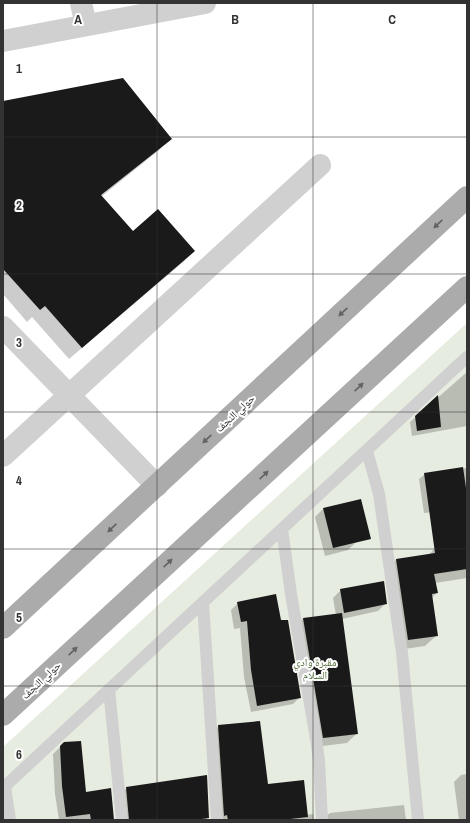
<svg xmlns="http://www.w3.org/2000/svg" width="470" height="823" font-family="'Archivo Narrow','Noto Naskh Arabic',sans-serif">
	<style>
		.green { fill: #e6ecdf }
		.shadow { fill: #0003 }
		.building { fill: #1a1a1a }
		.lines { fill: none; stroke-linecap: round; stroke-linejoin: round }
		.service { stroke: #d0d0d0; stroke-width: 12 }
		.minor { stroke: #d0d0d0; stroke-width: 22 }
		.primary { stroke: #ababab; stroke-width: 22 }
		.oneway { fill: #636363 }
		.grid { fill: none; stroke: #333; stroke-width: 1; stroke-opacity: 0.55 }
		.labels { text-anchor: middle; stroke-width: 4; stroke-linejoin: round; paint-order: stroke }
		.street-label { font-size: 11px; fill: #333; stroke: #fff }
		.park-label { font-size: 11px; fill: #56703f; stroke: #fff }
		.grid-label { font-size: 13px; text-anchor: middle; font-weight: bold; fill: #333; stroke: #fff; stroke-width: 4; stroke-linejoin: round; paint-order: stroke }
	</style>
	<rect width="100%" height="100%" fill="#fff"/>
	<path class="green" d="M467,323v497h-464v-73z"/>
	<path class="shadow" d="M3,101l167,37 -12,13 -57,46 32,35 61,19 -12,12 -113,96 -37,-42 -5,5 -24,-28z
		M467,372v54l-55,10 -2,-14z
		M467,468v40l-43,5 -5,-34 6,-5z
		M323,509l33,33 -8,8 -23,6 -10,-39z
		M467,545v33l-32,5 2,10 -6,5 6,37 -12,11 -28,4 -12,-79 11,-11 33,-5 5,-6z
		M341,590l45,13 -8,8 -36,8 15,114 -10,10 -33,4 -21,-119 10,-9 33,-4 -3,-17z
		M238,603l62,94 -7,7 -42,8 -7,-35 -4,-49 -6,1 -3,-19z
		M219,726l48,59 40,30 6,-1 1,6h-100l-6,-83z
		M64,743l21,50 28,27h-54l-4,-26 -2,-40z
		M467,774v45l-8,1 -5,-38 7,-7z
		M127,788l81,29 -2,3h-85l-1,-25z
		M404,805l2,15h-84l8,-7z"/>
	<path class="building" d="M123,78l49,61 -71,56 32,36 25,-22 37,42 -113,97 -37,-42 -5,4 -37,-41v-168z
		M438,395l3,32 -24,4 -2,-15z
		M463,467l4,28v74l-33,5 4,19 -6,1 6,42 -30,4 -12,-81 39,-6 -11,-80z
		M361,499l10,40 -38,9 -10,-40z
		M384,581l3,23 -43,9 -4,-24z
		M276,594l5,26h7l13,78 -44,8 -6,-36 -4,-49 -6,1 -4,-20z
		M342,613l16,121 -35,4 -20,-120z
		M260,721l8,63 36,-4 4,37 -27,3h-53l-1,-5 -3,1 -6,-91z
		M81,741l5,51 25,-4 3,32h-23l-1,-6 -24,3 -4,-31 -2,-40 4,-4z
		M207,775l2,43 -15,2h-65l-3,-33z"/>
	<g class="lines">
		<path class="service" d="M367,451l12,43 23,159 16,167
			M282,529l9,65 25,145 3,21 3,60
			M203,602l14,218
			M109,689l13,131
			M5,786l5,34
			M3,788l464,-431"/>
		<path class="minor" d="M81,3l5,22
			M3,41l202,-38
			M3,327l154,159
			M3,456l317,-291"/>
		<path class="primary" d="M3,628l464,-431
			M3,715l464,-428"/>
	</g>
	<defs><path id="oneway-solid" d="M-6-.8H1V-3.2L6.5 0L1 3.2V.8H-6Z"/></defs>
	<g class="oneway">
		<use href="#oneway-solid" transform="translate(438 224) rotate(137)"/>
		<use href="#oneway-solid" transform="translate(343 312) rotate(137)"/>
		<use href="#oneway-solid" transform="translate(359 387) rotate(-43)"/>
		<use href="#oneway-solid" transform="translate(207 439) rotate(137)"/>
		<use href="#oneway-solid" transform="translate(264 475) rotate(-43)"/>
		<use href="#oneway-solid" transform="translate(112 528) rotate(137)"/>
		<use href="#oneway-solid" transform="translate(168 563) rotate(-43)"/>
		<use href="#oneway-solid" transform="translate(73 651) rotate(-43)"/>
	</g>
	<path class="grid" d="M157,3v817M313,3v817M3,137h464M3,274h464M3,412h464M3,549h464M3,686h464"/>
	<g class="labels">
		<g class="street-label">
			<text transform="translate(235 413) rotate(-43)" y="4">حولي النجف</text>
			<text transform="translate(41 680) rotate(-43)" y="4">حولي النجف</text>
		</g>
		<g class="park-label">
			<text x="315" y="666">مقبرة وادي<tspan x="315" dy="13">السلام</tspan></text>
		</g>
	</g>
	<g class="grid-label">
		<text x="78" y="24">A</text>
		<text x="235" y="24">B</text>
		<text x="392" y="24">C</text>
		<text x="19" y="73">1</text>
		<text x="19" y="210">2</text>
		<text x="19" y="347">3</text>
		<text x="19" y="485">4</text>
		<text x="19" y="622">5</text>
		<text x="19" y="759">6</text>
	</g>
	<rect width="470" height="823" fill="none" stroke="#333333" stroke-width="8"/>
</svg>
